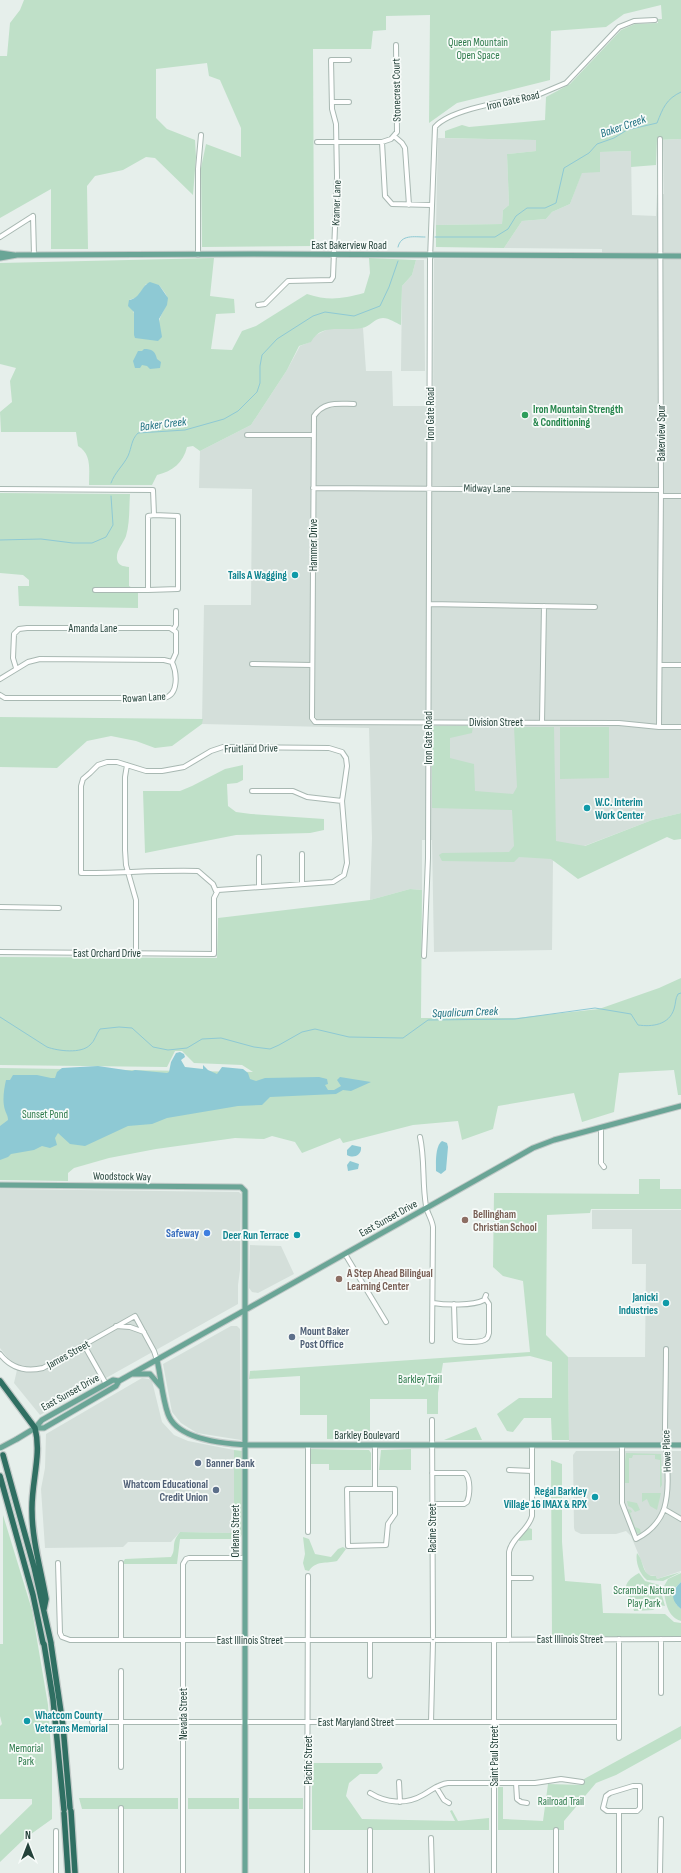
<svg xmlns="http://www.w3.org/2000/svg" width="681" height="1873" font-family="'Sofia Sans Condensed',sans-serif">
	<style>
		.built { fill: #d4dfda }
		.green { fill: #bfe0c8; fill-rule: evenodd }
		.water { fill: #8ec9d4 }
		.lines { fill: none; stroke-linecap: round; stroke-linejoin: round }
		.stream { stroke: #8ec9d4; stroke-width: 1 }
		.minor-casing { stroke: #a8b8b2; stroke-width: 6 }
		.major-casing { stroke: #c2cac8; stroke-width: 7 }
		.highway-casing { stroke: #c2cac8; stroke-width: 8 }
		.minor { stroke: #fff; stroke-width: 4 }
		.major { stroke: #6aa596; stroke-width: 5 }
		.highway { stroke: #2f6f62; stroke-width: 5.5 }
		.major-bridge-casing { stroke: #c2cac8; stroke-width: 7; stroke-linecap: butt }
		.major-bridge { stroke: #6aa596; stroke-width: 5 }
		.leisure-dot { fill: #2e9e5b; stroke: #f7fbf9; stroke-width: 1.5 }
		.culture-dot { fill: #0f9aa8; stroke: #f7fbf9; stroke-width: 1.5 }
		.education-dot { fill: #8d6e63; stroke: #f7fbf9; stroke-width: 1.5 }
		.shop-dot { fill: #3f7fe0; stroke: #f7fbf9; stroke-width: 1.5 }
		.service-dot { fill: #5c6f8a; stroke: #f7fbf9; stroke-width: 1.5 }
		.labels { text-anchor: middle; stroke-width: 3.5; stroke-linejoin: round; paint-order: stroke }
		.park-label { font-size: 11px; fill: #2d7a4b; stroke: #f7fbf9 }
		.street-label { font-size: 11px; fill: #24423a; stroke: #f7fbf9 }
		.leisure-label { font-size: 11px; font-weight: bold; fill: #27864d; stroke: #f7fbf9; text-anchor: start }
		.culture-label { font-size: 11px; font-weight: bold; fill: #0d838f; stroke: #f7fbf9; text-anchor: end }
		.education-label { font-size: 11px; font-weight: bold; fill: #785e54; stroke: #f7fbf9; text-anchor: start }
		.shop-label { font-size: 11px; font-weight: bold; fill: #366cbe; stroke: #f7fbf9; text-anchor: end }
		.service-label { font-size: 11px; font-weight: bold; fill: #4e5e75; stroke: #f7fbf9; text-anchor: start }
		.water-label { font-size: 12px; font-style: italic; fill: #1c6f80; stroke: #f7fbf9 }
	</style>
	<rect width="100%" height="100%" fill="#e6efeb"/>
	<path class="built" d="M438,138l98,2v11l-29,3 2,51 -6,5 -1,14 -66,1z
		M681,139v674l-29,7 -86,33 -13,8 -1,89 -118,2 -2,-112h-10v50l-12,-1 -40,11 2,-62 -3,-110 -167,-4 2,-119h47l1,-116 -53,-1 1,-37 51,-26 36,-55 13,-24 10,-4 4,-6 16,-8h33l3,43h26l1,35h40l1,-147h168v-10l-98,-1 18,-27 24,-2 6,-7 18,-8 12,-32 18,-20 31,-1 1,64 24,1 1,-21 7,-1 -1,-54z
		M416,260h8l1,111h-24l1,-85 10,-11z
		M0,1189l239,3 2,2 -1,76 -2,15v19l-198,111 -26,-32 3,-13 -17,-22z
		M592,1210h89v231h-112l-1,-84h77l1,-93h-14v-35h-40z
		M250,1245l31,1 13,28 -36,19 -6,-1 -3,-4z
		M231,1326h6l3,3 1,111 -44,-7 -16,-10 -9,-11 -9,-48z
		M142,1378l7,1 3,2 10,41 12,13 14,6 46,9v83l-54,-1 -9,10h-43l-5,5 -78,1 -4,-59 4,-21 1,-34z
		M576,1451h105v120l-24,8 -1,-3 -9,-1 -16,-39 -5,-5 -10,3h-35l-6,-3 -1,-3 -1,-73z"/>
	<path class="green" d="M24,0h657v139l-24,1 -1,25 -25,2v-16l-31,1v20l-18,1 -12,31 -18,8 -6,7 -24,2 -18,27 -68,-1v-22l66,-1 1,-14 6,-5 -2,-51 29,-3v-11l-91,-2v-7l17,-6 7,2 76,-7 1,-23 24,-13 51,-54 14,-6 23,-1v-4h4l-1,-14 -37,9 -18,13 -55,4 -1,49 -93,23 -28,20 1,-108 -44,1v14l-13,1 -2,18h-58l1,197 -112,1 -1,-79 5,-24 35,13v-29l-21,-48 -11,-4 -2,-13 -51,6v49l11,11 28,11 1,17 -3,38 -38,-37 -9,-1 -23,13 -28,6 -8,10 1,63h-37v-60l-51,29v-162h7l3,-33 10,-13z
		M214,258l-4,38 24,3 1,14 -19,1 -5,35 21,1 10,-19 14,-5 51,-32c22,7 34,5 57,-1l6,-20 -1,-15 47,2 -4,15 -10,11 -1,39c-5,-2 -12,-7 -18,-7 -9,0 -13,9 -21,10 -18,4 -41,-6 -51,14l-12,4 -12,24 -36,55 -51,26 -7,-5 -6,1c-4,16 -14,24 -30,28l-5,10h-63c0,-15 3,-31 -11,-39l-2,-14h-75l-1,-20 12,-10 -2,-21 6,-13 -16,-4v-101zM146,284l13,1c2,3 4,5 6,8 7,10 -6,21 -6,30l-24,-7 -6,-16 9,-3z
		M0,493l130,1c-1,13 0,29 -4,42 -3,8 -10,14 -9,23 1,7 6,7 12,8v19l9,5v17l-119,-2 -1,-20h11v-6l-6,-5 -23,-2z
		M0,717l203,2 -1,5 -30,22 -17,2 -19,-7 -25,-5 -24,5 -30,27 -57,-1z
		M432,726h41l-1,7 -22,5v20l24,6 1,27 38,3 4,-7 -3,-60h40l2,114 29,5 67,-26 29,-7v26l-7,1 -7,-3 -89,42 -27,-20 -32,-2 -5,5 -72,-1 -3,-6 3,-2 67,-1 5,-6 -2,-36 -80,-2z
		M560,727h49v51l-49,1z
		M243,765v15l-6,3 -10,1 1,22 8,6 15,2 73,5v11l-14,3 -74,2 -91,18 -2,-62h37l12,-5 33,-17z
		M410,889l12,1 -1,128h95l83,-9 60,-21 22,-10v117h-3l-4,-25 -55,3 -5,39 -32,10 -8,-29 -76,13 -5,23 -31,11 -4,-19 -45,4 -70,18 -3,-5 -38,15 -7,-11 -23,-6 -8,3 -29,-1 -79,11 -47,9 -35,10 -6,5v8l-68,-1v-112l253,4 -11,-7 -48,-2 -12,-12h-7l-8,16 -167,-2v-108l217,1 1,-40 152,-18z
		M639,1179h21v10h21v20h-90l-1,4 -43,2 -1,120 22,22 1,83h-17l-1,-22h-27l-11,14 -6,-1 -10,-17 22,-16h33v-36l-22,-6 -87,7 -5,30v21h-11v-15h-57v41l-43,-1v-24h-27v-39l-51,3 1,-8 280,-19 -7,-71 -20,-5 -10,-9 1,-74 145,1z
		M476,1427l6,13h-38z
		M311,1449l58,1 2,3v17h-42v-6h-18z
		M411,1449v21h-32l2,-20z
		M234,1450l9,1v82l-4,6h-59l-3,25h-55l3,-5 46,-2c6,-9 -1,-13 9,-25l54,1z
		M626,1453l35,1 1,31 -2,3v-28l-5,-1v-4h-22l-1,3h-3v25h-4l-1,-13z
		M551,1460l11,4v78l3,39 36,3 2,29 62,1 9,8 7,1v14h-129z
		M642,1493h19l-4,17 -7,-4 -3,-7 -5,3z
		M627,1501l10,2 3,7 -5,2 -3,-4 -4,-2z
		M628,1509l3,1 1,2 -2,1 5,14 5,2 1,5 -6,-1 -8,-20z
		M3,1515l29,95 16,95 4,58v56l-28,20 -24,23v-27l32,-31v-5h-32v-73l2,-2 -2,-8v-72h3z
		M529,1528l3,1v11l-13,1v-3z
		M303,1537l6,2 6,15 16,3 7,-8 5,-2 3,2 -9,12c-11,3 -21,-1 -28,10l-4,-1 -2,-7 2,-9z
		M637,1553c8,9 4,24 19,23l1,3 24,-7 -18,9 -16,-1c-7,-5 -12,-18 -10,-27z
		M639,1573l6,8 14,4 6,21 -6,-1 -6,5 -19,1c-3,-16 -19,-25 5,-38z
		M681,1573v9l-7,7 2,15 5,5v12c-15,-5 -15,-20 -18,-33l5,-9z
		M681,1726v13l-65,36 -20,8 -32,38v9h-66v-43h5v32l40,2 5,-37 34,1 2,-6z
		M312,1763h69l2,5 -6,6h-17l-11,9 -3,13 16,23 93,2 -5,-10 2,-1 6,11 31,-3v12h-177z
		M79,1798h99v11h-96z
		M188,1798h51v11h-51z
		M249,1798h54v11h-54z"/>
	<path class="water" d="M150,282l9,3 9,13 -1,7 -8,14 3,18 -4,4 -23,-3 -1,-3v-23l-6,-6 1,-6c11,-1 12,-14 21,-18z
		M144,349c8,0 11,2 13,10l4,3 -1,6 -10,1 -3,-3 -5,-1 -2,3h-5l-2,-7 5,-10h4z
		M180,1052l4,2 1,3 -4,3 4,7 18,2v-4l5,5 9,4 5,-7 21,2 5,4 2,6 6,2 9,-3 54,-1 8,2 1,5 -3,1 3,5h6l7,-4 -4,-6 3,-3 31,5 -20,9 -8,-1 -7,4 -66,3 -8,8 -24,1 -71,12 -15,6 -24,2 -43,20 -15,-2 -12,-11 -3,5 2,7 -7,3 -8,-2 -8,4 -23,4 -3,3 -8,3v-34l8,-6c0,-5 -2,-6 -3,-10 -3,-9 -1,-21 1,-30h4l3,-5h24l14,3h4l2,-6 5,-4 36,-2 34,5 3,-1 32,3 2,-1 2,-10 5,-9z
		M442,1141l5,2 1,4 -2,23 -5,4 -5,-3c0,-8 -1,-25 6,-30z
		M352,1145l9,2c1,8 -7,12 -14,8v-5z
		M350,1161l9,3 -1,5 -10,2 -1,-6z
		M681,1582v27c-11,-9 -10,-18 0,-27z"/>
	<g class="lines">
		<path class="stream" d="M435,237h60l13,-8 8,-13 11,-8h18l11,-5 8,-35 25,-15 8,-9 17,-6 13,-8 30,-7c6,-15 9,-24 24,-31
			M398,247c3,-13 16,-10 27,-10
			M111,483c4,-11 12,-17 17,-27 4,-9 3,-16 10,-23l47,-3 39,-11 14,-8 19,-19 3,-9v-17l2,-11 15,-16 36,-23 12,-4 29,4 26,-10 9,-19 9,-26
			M0,540l41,-1 32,4h19l14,-6 7,-12 -2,-29
			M0,1017l47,30c11,4 34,7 43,-2 5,-4 6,-11 10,-16l19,-2 13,1 21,19 15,3 19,-2 15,-9 19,-1 33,9 16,2 9,-4 23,-13 13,-3 34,8 54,1 25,-18 87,-1 80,-11 36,6 7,11c14,2 31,0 36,-16 2,-6 1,-10 4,-15l3,-1"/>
		<defs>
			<path id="minor" d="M396,45l1,87 -6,7 -9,3 3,54 7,8 39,1
				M332,102h17
				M394,136l8,7 3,5 4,57
				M317,142h65
				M33,216l1,39
				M0,237l33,-21
				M198,255v-86l3,-34
				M258,305l7,-1 23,-23 43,-1 2,-3 4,-100 -1,-53 -4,-15 -1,-49h18
				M354,404c-16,0 -30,-3 -40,12l-2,302 3,4 304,1 40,4h22
				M247,435h66
				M313,488l348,2
				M0,489l153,1 1,25 -6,1v74l30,-1v-73l-24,-1
				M661,496h20
				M95,590h53
				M429,604l166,3
				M173,630l3,-5v-14
				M252,664l60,1
				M660,665h21
				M16,668l-3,-10 1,-24 5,-5 8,-1h143l6,4v21l-4,9
				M0,679l28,-17 12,-3 124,1 8,2
				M0,695l5,3h159c15,-3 13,-25 8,-36
				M542,722l2,-116
				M659,727l2,-237 -1,-351
				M127,765l-2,12v73l1,15 10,35v53
				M252,791h41l14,6 35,4
				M302,854v30
				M259,857v30
				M0,907l59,1
				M0,952l214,2v-56l4,-8 115,-8 11,-7 3,-12 -5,-62 5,-35 -1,-8 -4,-6 -13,-4 -106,-1 -12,4 -27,16 -22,4h-16l-29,-9h-10l-9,3 -8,8 -7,6 -2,7v87c39,0 78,-3 117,-2l15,13 3,7
				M424,956l4,-98 2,-599 5,-132c16,-19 79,-27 105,-33l26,-11 53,-56 15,-6 21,-1
				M601,1128v35l3,4
				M420,1137c5,22 2,46 6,69 1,7 6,13 7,21l-1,114
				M345,1254l41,68
				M433,1303c12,2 40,3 51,-3l2,-5
				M454,1304l1,35c4,4 27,4 31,0 2,-1 2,-3 3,-6v-29l-4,-6
				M116,1326l14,1 14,5
				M84,1345l22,39
				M0,1354c11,14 26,18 43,14l92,-52 19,35 3,9
				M432,1420l1,217
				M308,1445v87
				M622,1445v58l14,36c12,-6 23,-16 28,-30 7,-23 2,-51 1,-74 0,-28 1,-57 1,-86
				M509,1470l23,1
				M432,1473h33c6,6 5,22 2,29l-3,2h-32
				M347,1489h48v25l-7,10 -2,21 -38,1z
				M375,1489v-44
				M509,1506h23
				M664,1509l17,10
				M58,1563l2,70 2,4 8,3h360
				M509,1578h22
				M619,1639v99
				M661,1639v54
				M121,1640v-77
				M370,1640v36
				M436,1640l245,-1
				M494,1640v233
				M509,1640v-88c3,-15 19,-21 23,-36v-71
				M92,1722h527
				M431,1722l2,-80
				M121,1767v-96
				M399,1782l1,20
				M516,1783l1,16 4,3 6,1
				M633,1786h7v22l-3,3h-30l-4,-3 3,-12 4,-3z
				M436,1787l8,13 5,3
				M370,1793c16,10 36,12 53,2 9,-5 15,-11 25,-12h87l26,-4 21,3
				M556,1830v43
				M56,1831v42
				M431,1838l1,35
				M121,1873v-65
				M183,1873v-309l3,-5 3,-1h56
				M307,1873l1,-297
				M370,1873v-43
				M619,1873v-62
				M660,1873l1,-54"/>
			<path id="major" d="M0,253l14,2
				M0,258l17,-3 236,-1 428,2
				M0,1185l241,2 4,4v682
				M157,1360c4,17 5,37 11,54 9,26 58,30 82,31h431
				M133,1374h17l11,13
				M35,1428l7,-8 71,-40 6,1
				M17,1439l18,-11h9l72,-42 3,-5 414,-233 21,-8 127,-34"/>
			<path id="highway" d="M0,1381l35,47c7,27 -4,55 -3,83 0,29 9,59 14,88l-2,10
				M3,1455l31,112 17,76
				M0,1476l33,119 10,48
				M44,1644l9,55 11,111
				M51,1644l12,82 7,82
				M71,1811l4,62
				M64,1813l4,60"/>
		</defs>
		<use href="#minor" class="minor-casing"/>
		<use href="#major" class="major-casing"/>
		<use href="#highway" class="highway-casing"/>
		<use href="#minor" class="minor"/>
		<use href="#major" class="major"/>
		<use href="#highway" class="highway"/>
		<defs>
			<path id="major-bridge" d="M0,1448l17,-9"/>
		</defs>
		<use href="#major-bridge" class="major-bridge-casing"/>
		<use href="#major-bridge" class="major-bridge"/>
	</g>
	<circle class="leisure-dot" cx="525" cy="415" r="4"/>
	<g class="culture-dot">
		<circle cx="295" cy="575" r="4"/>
		<circle cx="587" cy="808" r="4"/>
		<circle cx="297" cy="1235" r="4"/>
		<circle cx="666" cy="1303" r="4"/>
		<circle cx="595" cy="1497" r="4"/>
		<circle cx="27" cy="1721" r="4"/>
	</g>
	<g class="education-dot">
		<circle cx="465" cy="1220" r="4"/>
		<circle cx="339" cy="1279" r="4"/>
	</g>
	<circle class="shop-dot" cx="207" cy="1233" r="4"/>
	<g class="service-dot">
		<circle cx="292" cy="1337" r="4"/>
		<circle cx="198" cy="1463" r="4"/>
		<circle cx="216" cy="1490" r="4"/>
	</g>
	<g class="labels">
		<g class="park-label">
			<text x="478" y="46">Queen Mountain<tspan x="478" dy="13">Open Space</tspan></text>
			<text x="45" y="1118">Sunset Pond</text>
			<text x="420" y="1383">Barkley Trail</text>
			<text x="644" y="1594">Scramble Nature<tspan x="644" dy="13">Play Park</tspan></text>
			<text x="26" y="1752">Memorial<tspan x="26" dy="13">Park</tspan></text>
			<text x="561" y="1805">Railroad Trail</text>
		</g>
		<g class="street-label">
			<text transform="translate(396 90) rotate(-91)" y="4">Stonecrest Court</text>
			<text transform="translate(513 100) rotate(-13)" y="4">Iron Gate Road</text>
			<text transform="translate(336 203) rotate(-88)" y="4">Kramer Lane</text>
			<text x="349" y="249">East Bakerview Road</text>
			<text transform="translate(430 414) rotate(-90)" y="4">Iron Gate Road</text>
			<text transform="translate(661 433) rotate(-90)" y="4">Bakerview Spur</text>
			<text transform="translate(487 488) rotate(1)" y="4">Midway Lane</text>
			<text transform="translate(313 545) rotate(-90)" y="4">Hammer Drive</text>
			<text x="93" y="632">Amanda Lane</text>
			<text transform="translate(144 697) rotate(-3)" y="4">Rowan Lane</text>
			<text x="496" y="726">Division Street</text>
			<text transform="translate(428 738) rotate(-90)" y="4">Iron Gate Road</text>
			<text transform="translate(251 748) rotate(-1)" y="4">Fruitland Drive</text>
			<text x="107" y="957">East Orchard Drive</text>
			<text transform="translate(122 1176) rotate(1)" y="4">Woodstock Way</text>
			<text transform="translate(388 1218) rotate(-29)" y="4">East Sunset Drive</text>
			<text transform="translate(68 1354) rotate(-29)" y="4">James Street</text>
			<text transform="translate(70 1392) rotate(-29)" y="4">East Sunset Drive</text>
			<text x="367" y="1439">Barkley Boulevard</text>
			<text transform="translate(666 1451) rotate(-92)" y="4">Howe Place</text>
			<text transform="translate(432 1528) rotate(-90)" y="4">Racine Street</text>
			<text transform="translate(235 1531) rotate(-90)" y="4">Orleans Street</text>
			<text x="570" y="1643">East Illinois Street</text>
			<text x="250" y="1644">East Illinois Street</text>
			<text transform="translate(183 1714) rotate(-90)" y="4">Nevada Street</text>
			<text x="356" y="1726">East Maryland Street</text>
			<text transform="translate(494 1756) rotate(-90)" y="4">Saint Paul Street</text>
			<text transform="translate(308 1760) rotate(-90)" y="4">Pacific Street</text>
		</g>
		<g class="leisure-label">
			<text x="533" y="413">Iron Mountain Strength<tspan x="533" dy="13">&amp; Conditioning</tspan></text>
		</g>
		<g class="culture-label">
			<text x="287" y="579">Tails A Wagging</text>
			<text x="595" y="806" text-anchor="start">W.C. Interim<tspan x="595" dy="13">Work Center</tspan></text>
			<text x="289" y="1239">Deer Run Terrace</text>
			<text x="658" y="1301">Janicki<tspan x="658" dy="13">Industries</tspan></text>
			<text x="587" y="1495">Regal Barkley<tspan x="587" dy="13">Village 16 IMAX &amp; RPX</tspan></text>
			<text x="35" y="1719" text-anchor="start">Whatcom County<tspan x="35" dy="13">Veterans Memorial</tspan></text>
		</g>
		<g class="education-label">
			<text x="473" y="1218">Bellingham<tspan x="473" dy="13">Christian School</tspan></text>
			<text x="347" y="1277">A Step Ahead Bilingual<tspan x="347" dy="13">Learning Center</tspan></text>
		</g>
		<g class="shop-label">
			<text x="199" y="1237">Safeway</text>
		</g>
		<g class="service-label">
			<text x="300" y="1335">Mount Baker<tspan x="300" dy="13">Post Office</tspan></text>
			<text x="206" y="1467">Banner Bank</text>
			<text x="208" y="1488" text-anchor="end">Whatcom Educational<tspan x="208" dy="13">Credit Union</tspan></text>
		</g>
		<g class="water-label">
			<text transform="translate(623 126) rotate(-19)" y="4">Baker Creek</text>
			<text transform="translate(163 424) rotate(-7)" y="4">Baker Creek</text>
			<text transform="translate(465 1012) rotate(-2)" y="4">Squalicum Creek</text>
		</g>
	</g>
	<g transform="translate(28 1845)" stroke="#f7fbf9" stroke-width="3" paint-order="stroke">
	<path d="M0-3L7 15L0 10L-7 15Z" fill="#24423a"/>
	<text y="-6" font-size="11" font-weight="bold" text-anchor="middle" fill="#24423a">N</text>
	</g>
</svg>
